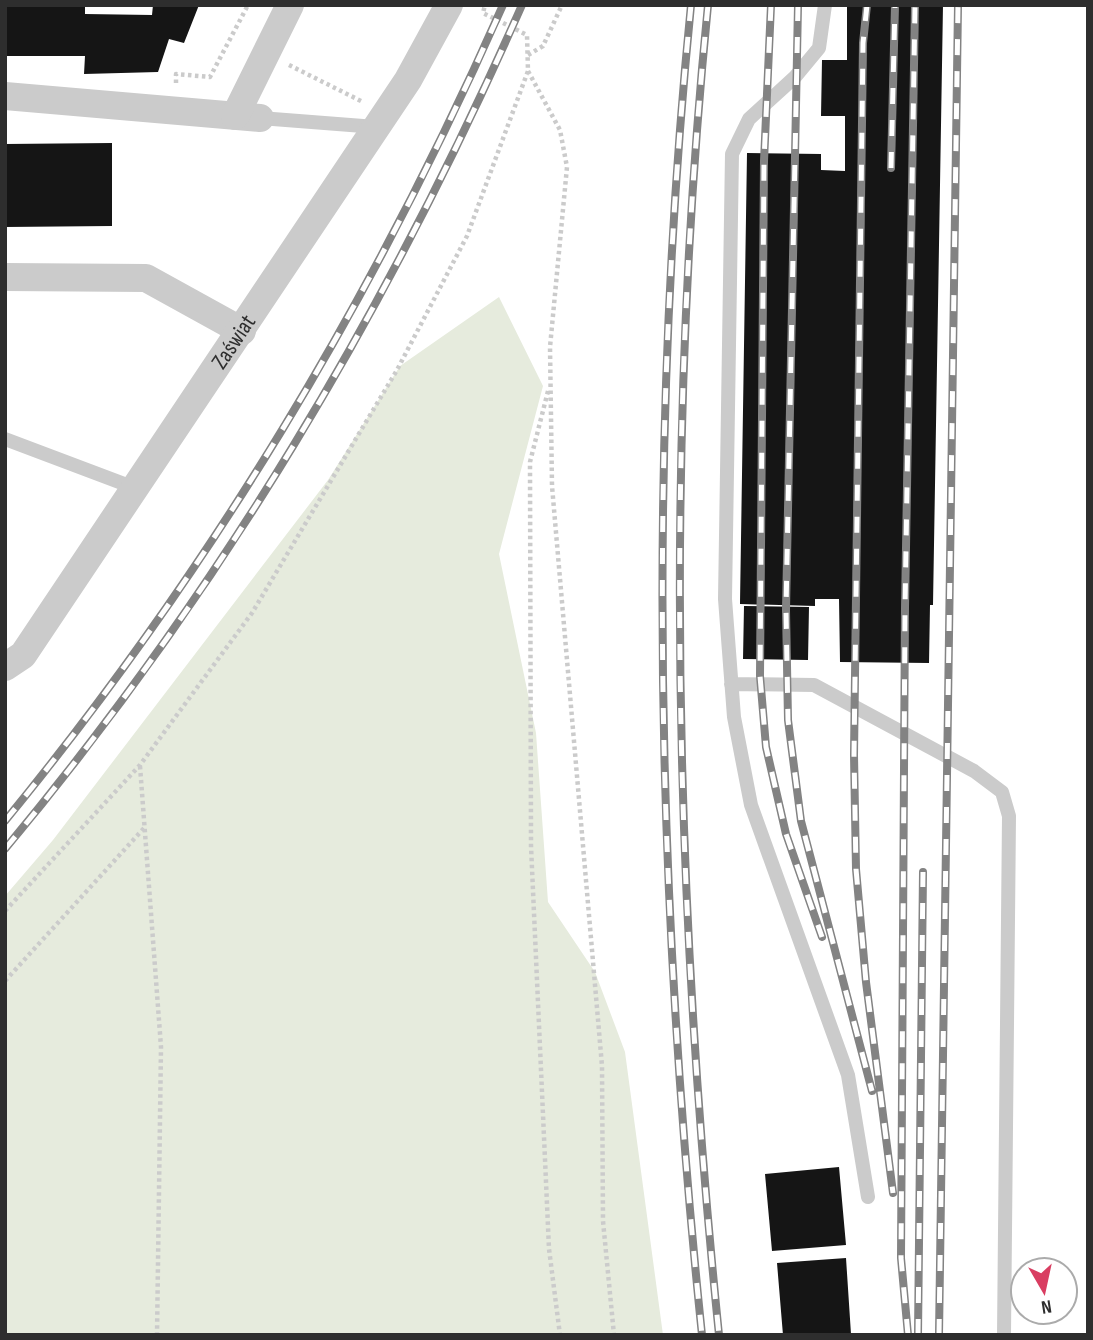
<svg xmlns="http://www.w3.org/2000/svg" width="1093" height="1340" font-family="'Sofia Sans Condensed',sans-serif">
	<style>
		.green { fill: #e6ebdd }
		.building { fill: #151515 }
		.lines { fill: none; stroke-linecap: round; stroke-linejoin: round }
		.path { stroke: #cbcbcb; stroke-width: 4.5; stroke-dasharray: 3.5 3.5; stroke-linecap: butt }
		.lane { stroke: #cbcbcb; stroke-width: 14 }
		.street { stroke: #cbcbcb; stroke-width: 28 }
		.rail-casing { stroke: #838383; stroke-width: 8 }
		.rail { stroke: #fff; stroke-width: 5; stroke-dasharray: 16; stroke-linecap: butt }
		.labels { text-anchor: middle; stroke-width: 7; stroke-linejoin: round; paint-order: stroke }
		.street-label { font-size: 23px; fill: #2e2e2e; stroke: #fff }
	</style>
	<rect width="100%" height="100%" fill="#fff"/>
	<path class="green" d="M499,297l44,89 -44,168 37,179 12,169 47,70 30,80 38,283h-658v-439l48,-56 275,-360 72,-114z"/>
	<path class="building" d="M5,5h80v9l67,1 1,-10h46l-15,38 -15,-4 -11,33 -74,2 1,-18h-80z
		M847,5h96l-10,600h-3l-1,58 -89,-1 -1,-63h-24v7l-75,-2 7,-451 74,1v16l24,1v-55h-24l1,-56h25z
		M112,143v83l-107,1v-83z
		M744,606l65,1 -1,53 -65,-1z
		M839,1167l7,78 -74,6 -7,-77z
		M846,1258l5,76 -68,1 -6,-72z"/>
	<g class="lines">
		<path class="path" d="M528,55l15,-9 19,-41
			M289,65l74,37
			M528,71l32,59 7,37 -17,180 2,139 50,580 1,155 11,114
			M176,83v-9l34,3 38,-72
			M548,391l-18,71 1,384 18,403 11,86
			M140,766l21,281 -4,288
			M5,911l135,-146 112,-152 145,-243 70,-134 61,-165 -1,-36 -44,-22 2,-8
			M5,981l140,-154"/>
		<path class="lane" d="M825,5l-6,43 -24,29 -46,42 -17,35 -7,445 9,118 17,88 97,270 20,122
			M260,118l116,9
			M5,439l130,49
			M731,684l83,1 160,86 28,21 7,24 -5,519"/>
		<g class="street">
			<path d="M5,96l255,22"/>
			<path d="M235,116l55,-111"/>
			<path d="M5,277l141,1 96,53"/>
			<path id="s1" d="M5,667l18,-12 385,-575 41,-75"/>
		</g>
		<defs>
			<path id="rail" d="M691,5c-44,443 -35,887 11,1330
				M708,5c-44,443 -34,887 11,1330
				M771,5l-7,156 -4,515 6,71 20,87 36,103
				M798,5l-12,605 2,110 13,101 71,270
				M867,5l-4,38 -9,712 2,114 10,113 27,211
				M891,168l4,-163
				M5,821c207,-253 366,-518 498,-816
				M5,849c216,-259 381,-536 517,-844
				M908,1335l-7,-77 4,-650 10,-603
				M918,1335l5,-463
				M939,1335l19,-1330"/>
		</defs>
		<use href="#rail" class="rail-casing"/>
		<use href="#rail" class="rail"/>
	</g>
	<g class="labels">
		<g class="street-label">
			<text dy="8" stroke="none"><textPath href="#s1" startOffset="399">Zaświat</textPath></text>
		</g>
	</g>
	<rect width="1093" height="1340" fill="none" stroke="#2e2e2e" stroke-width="14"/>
	<g transform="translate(1044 1291) rotate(171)"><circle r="33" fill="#ffffff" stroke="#ababab" stroke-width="2"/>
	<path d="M0-5L12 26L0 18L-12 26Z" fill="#d93d61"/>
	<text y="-10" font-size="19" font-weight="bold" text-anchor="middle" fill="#2e2e2e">N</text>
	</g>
</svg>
